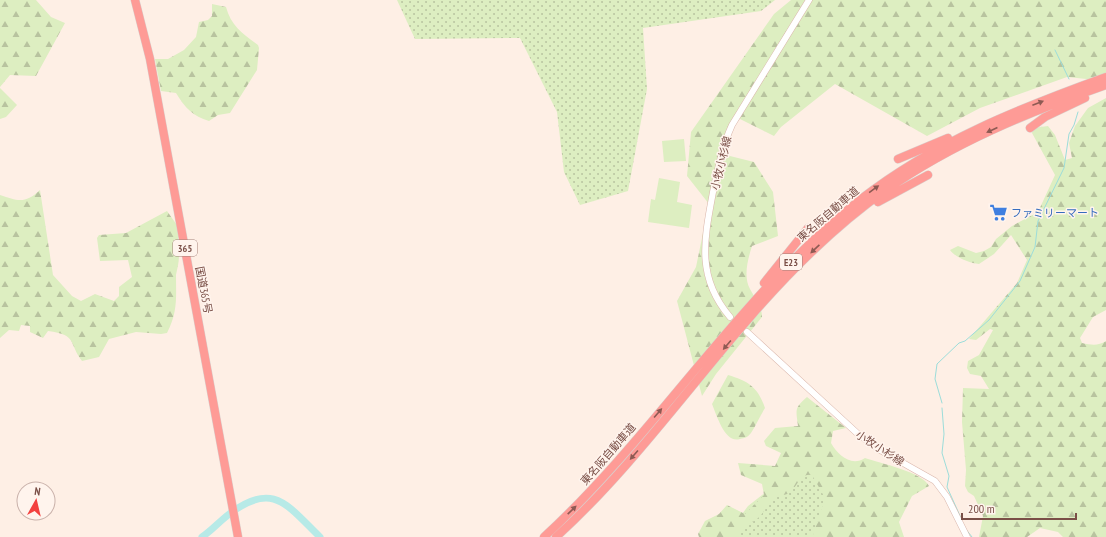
<svg xmlns="http://www.w3.org/2000/svg" width="1106" height="537" font-family="'PT Sans Narrow','Noto Sans JP',sans-serif">
	<style>
		.grass { fill: url(#grass-dots) }
		.forest { fill: url(#forest-firs) }
		.pitch { fill: #ddeec1 }
		.lines { fill: none; stroke-linecap: round; stroke-linejoin: round }
		.stream { stroke: #9cddda; stroke-width: 1 }
		.river { stroke: #b7eae7; stroke-width: 7 }
		.secondary-casing { stroke: #dab6ab; stroke-width: 7 }
		.highway-casing { stroke: #dacecb; stroke-width: 9 }
		.secondary { stroke: #fff; stroke-width: 6 }
		.highway { stroke: #fe9b96; stroke-width: 8 }
		.oneway { fill: #8e5a53 }
		.labels { text-anchor: middle; stroke-width: 3; stroke-linejoin: round; paint-order: stroke }
		.shield { fill: #fff4ed; stroke: #a28079; stroke-width: 1 }
		.shield-label { font-size: 10px; font-weight: bold; fill: #7a4f47 }
		.street-label { font-size: 11px; fill: #7a4f47; stroke: #fff4ed }
		.shop-label { font-size: 11px; fill: #366cbe; stroke: #fff4ed; text-anchor: start }
	</style>
	<defs>
		<pattern id="grass-dots" width="8" height="8" patternUnits="userSpaceOnUse"><rect width="8" height="8" fill="#ddeec1"/><path d="M2 2h.1M6 6h.1" fill="none" stroke="#b8c39f" stroke-width="1.8" stroke-linecap="round"/></pattern>
		<pattern id="forest-firs" width="22" height="20" patternUnits="userSpaceOnUse"><rect width="22" height="20" fill="#ddeec1"/><path d="M5 1l3.5 6h-7zM16 11l3.5 6h-7z" fill="#b8c39f"/></pattern>
	</defs>
	<rect width="100%" height="100%" fill="#feefe5"/>
	<path class="grass" d="M397,0h378l-14,11 -118,17 4,61 -19,102 -48,14 -16,-33 -7,-60 -37,-74 -105,1z
		M806,461l46,76h-127l23,-31z"/>
	<path class="forest" d="M0,0h36l15,17 14,6 -29,53 -26,-1 -10,12z
		M791,0h315v81l-39,-4 -87,31 -53,28 -92,-52 -54,43 -7,9 -40,-20 -11,22 -5,15 36,9 19,30 5,44 -26,10c-4,13 -9,30 -2,43 5,10 12,17 12,28l-46,57 -14,22 -25,-95 19,-34 13,-63 -22,-28 4,-44 83,-118z
		M212,4l14,3c5,19 17,27 32,38l1,3 -2,22 -27,43 -12,2 -9,6c-16,-5 -24,-13 -33,-28l-15,-2 -6,-32h13l16,-9 12,-13 3,-15 9,-2 4,-4z
		M0,88l17,17 -11,12 -6,2z
		M1106,98v212l-13,7 -13,21 2,5c10,2 16,3 24,-2v196h-43l-5,-5 -18,-4 -13,9h-48l4,-21 -9,-20 -6,-4 -3,-6 1,-16 -4,-48 1,-34 26,1 -8,-13 -11,-2 -3,-6 1,-7 11,-6 14,-25 -3,-1 -14,11 -7,-1 48,-56 10,-23 -16,-25 -17,19 -15,10c-9,-1 -23,-6 -29,-14l8,-4 18,7 8,-2 7,-4 5,-8 16,-13 26,-14 17,-37 -23,-42 1,-5 15,-2 7,9 10,25 7,-2 -3,-15 6,-17 13,-18z
		M40,190l13,85 19,21 9,5 14,-7 19,7 5,-5v-9l13,-10 -4,-17 -28,1 -3,-23 2,-3 27,-2 41,-22 12,17c-2,10 1,19 0,28 0,7 -2,13 -3,19 0,22 2,37 -9,58l-6,1 -25,-2 -27,7 -10,18 -17,4c-14,-18 -4,-26 -34,-30l-5,7 -13,-6v-6l-9,-1 -2,6 -10,-1 -9,8v-143c18,6 25,9 40,-5z
		M728,375c20,6 30,12 37,33 -5,8 -9,17 -14,25 -3,4 -6,5 -11,6 -15,5 -23,-23 -28,-35z
		M807,397l39,31 -13,3 -2,12c7,12 20,24 34,15 14,5 58,14 64,28l-17,10 -13,26 5,15h-90l-1,-3 12,-36 -13,-23c-13,-2 -14,12 -23,18 -3,2 -8,2 -12,4 -7,4 -11,12 -16,18 -10,11 -16,6 -25,22h-37l-1,-3 7,-13 14,-7 8,-9 18,9 19,-19 -2,-11 -21,-9 -3,-12 37,3 6,-13 -15,-7 -2,-5 11,-13 23,-2c-2,-16 -4,-18 9,-29z"/>
	<path class="pitch" d="M684,139l2,22 -22,1 -2,-21z
		M659,178l21,4 -3,20 15,3 -3,23 -41,-6 3,-23 4,1z"/>
	<g class="lines">
		<path class="stream" d="M1055,50l14,29
			M942,403l-7,-24 2,-15 22,-21 6,-2 24,-21 31,-39 15,-34 3,-26 26,-53 5,-34 5,-9 4,-13
			M942,408l2,26 -2,19 7,23 -2,11 14,31
			M965,528l7,9"/>
		<path class="river" d="M202,537c9,-6 17,-15 26,-22 45,-35 59,-10 92,22"/>
		<defs>
			<path id="secondary" d="M730,317c-34,-40 -26,-77 -17,-125 5,-23 9,-45 19,-67l77,-125
				M747,332l111,102 22,16 55,31 12,16 20,40"/>
			<path id="highway" d="M135,0l15,59 88,478
				M1030,128l15,-11 40,-19
				M898,159l50,-21
				M878,202l50,-27
				M764,283l44,-55
				M544,537c114,-105 195,-242 317,-338 73,-57 159,-91 245,-122
				M556,537c71,-64 132,-149 195,-221 40,-46 85,-91 135,-126 67,-47 143,-78 220,-105"/>
		</defs>
		<use href="#secondary" class="secondary-casing"/>
		<use href="#highway" class="highway-casing"/>
		<use href="#secondary" class="secondary"/>
		<use href="#highway" class="highway"/>
	</g>
	<defs><path id="oneway-solid" d="M-6-.8H1V-3.2L6.5 0L1 3.2V.8H-6Z"/></defs>
	<g class="oneway">
		<use href="#oneway-solid" transform="translate(1038 103) rotate(-21)"/>
		<use href="#oneway-solid" transform="translate(992 130) rotate(155)"/>
		<use href="#oneway-solid" transform="translate(874 189) rotate(-36)"/>
		<use href="#oneway-solid" transform="translate(815 249) rotate(137)"/>
		<use href="#oneway-solid" transform="translate(727 345) rotate(130)"/>
		<use href="#oneway-solid" transform="translate(658 413) rotate(-49)"/>
		<use href="#oneway-solid" transform="translate(634 455) rotate(131)"/>
		<use href="#oneway-solid" transform="translate(572 510) rotate(-44)"/>
	</g>
	<defs>
		<symbol id="supermarket-bare" viewBox="-9 -9 18 18"><path d="M-6-5.5h2.5l.6 2H6L4.5 2H-2.5L-4.4-4H-6ZM-1.5 3.2a1.3 1.3 0 1 0 .1 0ZM3 3.2a1.3 1.3 0 1 0 .1 0Z" fill="#3f7fe0" stroke="#fff4ed" stroke-width="2.5" paint-order="stroke"/></symbol>
	</defs>
	<g fill-rule="evenodd">
		<use href="#supermarket-bare" x="986" y="200" width="25" height="25"/>
	</g>
	<g class="labels">
		<g class="shield">
			<rect x="173" y="240" width="24" height="16" rx="3"/>
			<rect x="780" y="254" width="22" height="16" rx="3"/>
		</g>
		<g class="shield-label">
			<text x="185" y="252">365</text>
			<text x="791" y="266">E23</text>
		</g>
		<g class="street-label">
			<text transform="translate(721 163) rotate(-76)" y="4">小牧小杉線</text>
			<text transform="translate(828 214) rotate(-41)" y="4">東名阪自動車道</text>
			<text transform="translate(204 290) rotate(79)" y="4">国道365号</text>
			<text transform="translate(880 448) rotate(33)" y="4">小牧小杉線</text>
			<text transform="translate(608 454) rotate(-49)" y="4">東名阪自動車道</text>
		</g>
		<g class="shop-label">
			<text x="1011" y="217">ファミリーマート</text>
		</g>
	</g>
	<g transform="translate(36 501) rotate(8)"><circle r="19" fill="#fff4ed" stroke="#cab2ab"/>
	<path d="M0-3L7 15L0 10L-7 15Z" fill="#f3413f"/>
	<text y="-6" font-size="11" font-weight="bold" text-anchor="middle" fill="#7a4f47">N</text>
	</g>
	<path d="M962 513v6h114v-6" fill="none" stroke="#7a4f47" stroke-width="2"/>
	<text x="968" y="513" font-size="12" fill="#7a4f47" stroke="#fff4ed" stroke-width="3" paint-order="stroke">200 m</text>
</svg>
